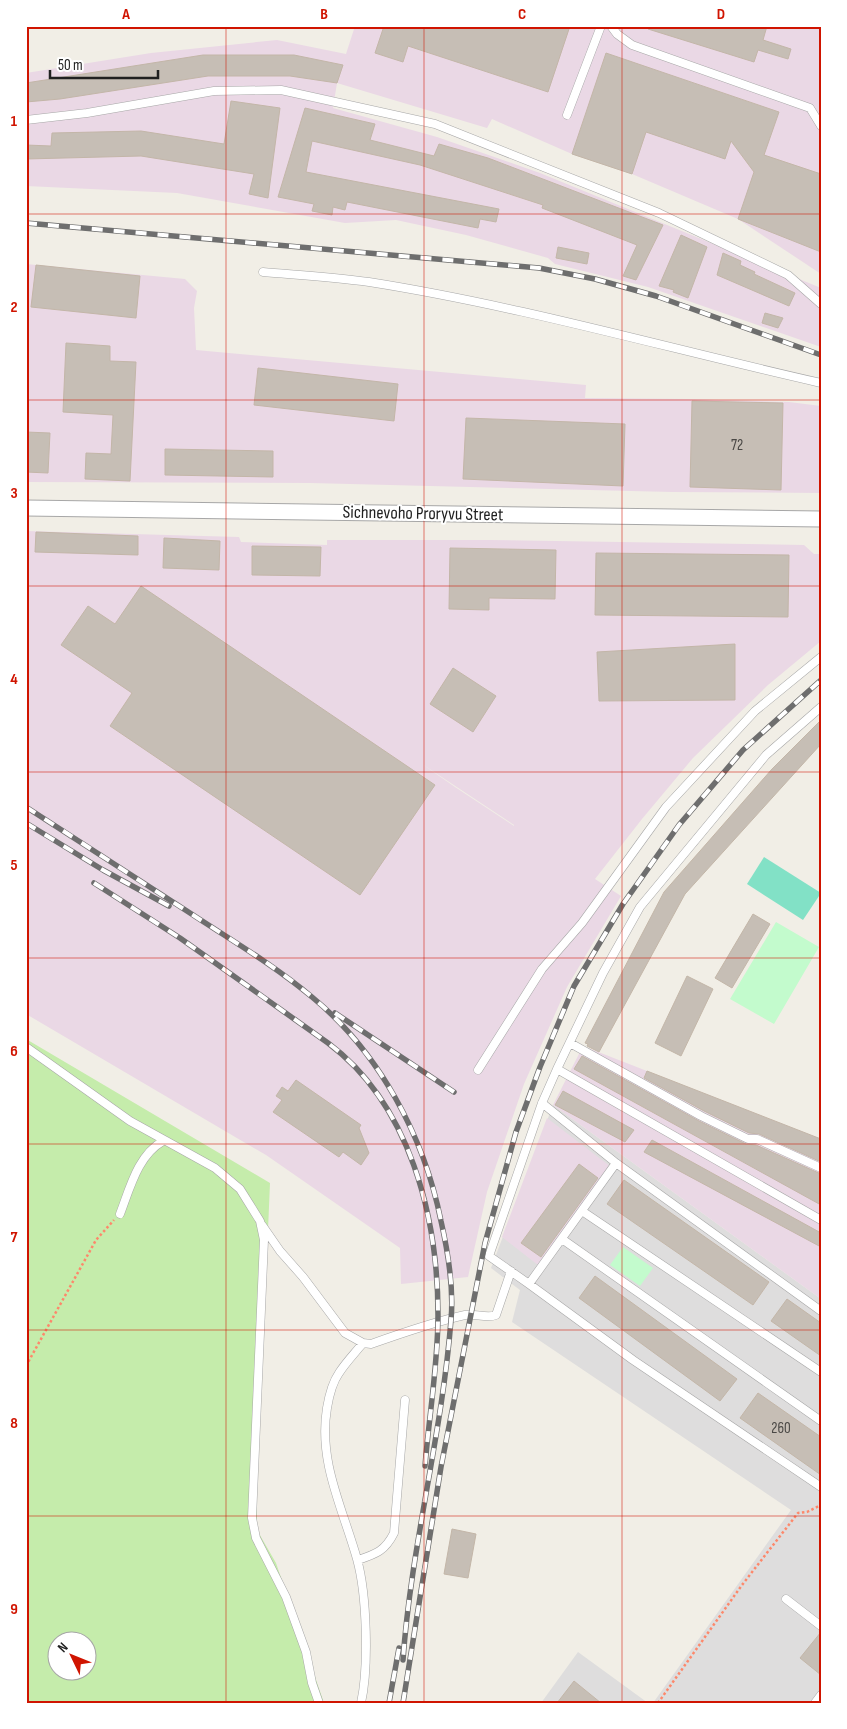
<svg xmlns="http://www.w3.org/2000/svg" width="847" height="1729" font-family="'Sofia Sans Condensed',sans-serif">
	<style>
		.residential { fill: #dedddd }
		.industrial { fill: #ead8e5; fill-rule: evenodd }
		.grass { fill: #c5ecab; fill-rule: evenodd }
		.park { fill: #c3fbcd }
		.pitch { fill: #82e1c6 }
		.building { fill: #c6beb5; stroke: #c3b6a8 }
		.lines { fill: none; stroke-linecap: round; stroke-linejoin: round }
		.lane-casing { stroke: #a7a7a7; stroke-width: 9 }
		.street-casing { stroke: #a7a7a7; stroke-width: 17 }
		.path { stroke: #fd886b; stroke-width: 2.5; stroke-dasharray: 2.5 2.5; stroke-linecap: butt }
		.lane { stroke: #fff; stroke-width: 8 }
		.street { stroke: #fff; stroke-width: 15 }
		.rail-casing { stroke: #6e6e6e; stroke-width: 5.5 }
		.rail { stroke: #fff; stroke-width: 4; stroke-dasharray: 11; stroke-linecap: butt }
		.grid { fill: none; stroke: #d01400; stroke-width: 1; stroke-opacity: 0.55 }
		.labels { text-anchor: middle; stroke-width: 4; stroke-linejoin: round; paint-order: stroke }
		.number-label { font-size: 15px; fill: #4a4845 }
		.street-label { font-size: 18px; fill: #202020; stroke: #fff }
		.neatline { fill: none; stroke: #d01400; stroke-width: 2 }
		.grid-label { font-size: 16px; text-anchor: middle; font-weight: bold; fill: #d01400 }
	</style>
	<rect width="100%" height="100%" fill="#f1eee6"/>
	<path class="residential" d="M553,1105l268,194v404h-168l138,-193 -279,-188 8,-32 -29,-22z
		M578,1652l70,51h-107z"/>
	<path class="industrial" d="M355,26h466v248l-83,-55 -106,-45 -60,-20 -80,-35 -5,9 -150,-45 -4,25 104,29 103,36 281,115v59l-173,-60 -93,-23 -7,-6 -82,-23 -70,-15 -51,3 -168,-30 -151,-7v-113l125,-20 126,-13 69,14z
		M26,264l159,15 12,12 -3,17 2,42 390,35 -1,13 102,1 102,3 32,4v87l-149,-1 -362,-9 -284,-1z
		M26,531l213,6 2,5 86,3v-5h163l314,5 10,9h7v87l-53,44 -75,73 -51,61 -47,60 26,17 -54,91 -43,97 -37,108 -19,85 -67,7 -1,-36 -134,-93 -240,-141zM422,764l92,61v1l-59,-39z
		M583,1046l238,93v160l-268,-194z
		M547,1118l64,49 -73,98 -36,-28z"/>
	<path class="grass" d="M26,1039l244,144 -13,306v41l19,33 48,140h-298zM58,1642h30v30h-30z"/>
	<path class="park" d="M776,922l43,25 -45,77 -44,-25z
		M623,1247l30,21 -13,18 -30,-21z"/>
	<path class="pitch" d="M764,857l57,36 -18,27 -56,-36z"/>
	<path class="building" d="M384,26h186l-22,66 -140,-46 -5,16 -28,-9z
		M648,26h119l-4,14 28,9 -3,10 -30,-9 -4,12 -106,-33z
		M606,53l173,59 -15,43 57,19v78l-83,-33 16,-47 -23,-31 -6,18 -79,-27 -14,42 -60,-20z
		M203,55h91l49,10 -6,18 -47,-7h-82l-148,23 -34,3v-19z
		M231,101l49,7 -12,90 -19,-4 5,-20 -113,-18 -115,3v-14l25,1 1,-13 89,-2 83,13z
		M305,108l70,16 -5,16 64,16 5,-12 49,14 175,67 -27,55 -13,-4 14,-31 -95,-37 1,-3 -123,-40 -108,-24 -6,31 193,37 -3,13 -16,-3 -2,9 -131,-26 -2,8 -12,-3 -1,8 -20,-4 2,-7 -36,-7z
		M681,235l26,12 -19,51 -15,-6 1,-2 -15,-4z
		M558,247l31,6 -2,11 -31,-6z
		M723,253l18,8 -1,4 15,7 -1,2 41,19 -6,13 -72,-31z
		M36,265l104,11 -4,42 -105,-11z
		M765,313l18,5 -5,10 -16,-5z
		M66,343l44,3v15l26,1 -6,119 -45,-2 1,-26 25,1 2,-39 -50,-3z
		M258,368l140,16 -4,37 -140,-16z
		M692,401l91,2 -2,87 -91,-3z
		M466,418l159,6 -2,62 -160,-7z
		M26,432l24,1 -2,40 -22,-1z
		M165,449l108,2v26l-108,-2z
		M36,532l102,4v19l-103,-3z
		M164,538l56,3 -1,29 -56,-2z
		M252,546l69,1 -1,29 -68,-1z
		M450,548l106,2 -1,49 -66,-1v12l-40,-1z
		M596,553l193,2 -1,62 -193,-2z
		M141,586l294,199 -75,110 -250,-169 22,-33 -71,-48 27,-39 27,18z
		M735,644v56l-136,1 -2,-49z
		M453,668l43,28 -23,36 -43,-28z
		M821,720v24l-136,150 -86,158 -12,-6 1,-2 -3,-1 79,-151 108,-123z
		M753,914l17,10 -38,64 -17,-10z
		M687,976l26,13 -32,67 -26,-13z
		M582,1056l117,65 47,23 10,1 65,29v31l-247,-136z
		M647,1071l174,68v23l-62,-28 -10,-1 -45,-22 -60,-33z
		M296,1080l65,45 -2,3 10,25 -8,12 -18,-13 -4,5 -66,-45 9,-12 -6,-4 6,-9 6,4z
		M563,1091l71,39 -9,12 -70,-37z
		M652,1140l169,93v14l-177,-95z
		M579,1164l19,14 -57,79 -20,-14z
		M624,1180l145,102 -16,23 -146,-101z
		M595,1276l142,103 -17,22 -141,-103z
		M787,1299l34,24v33l-50,-35z
		M758,1393l63,44v38l-81,-57z
		M452,1529l24,5 -8,44 -24,-4z
		M821,1632v43l-21,-17z
		M574,1681l27,22h-44z"/>
	<g class="lines">
		<defs>
			<path id="lane" d="M611,26l6,8 15,11 178,63 11,18
				M567,115l34,-89
				M26,120l61,-7 127,-22 67,-1 154,34 224,89 129,62 33,29
				M263,272c35,3 71,5 106,10 152,24 301,67 452,101
				M570,1043l131,73 47,23h9l64,29
				M26,1047l104,74 85,47 25,21 20,32 4,19 -12,278 4,20 30,59 20,55 6,31 7,20
				M557,1069l264,151
				M478,1070l64,-101 40,-46 84,-116 89,-96 66,-54
				M542,1103l74,60 -87,121 -40,-28 53,-153 15,-34 46,-96 37,-66 126,-152 55,-48
				M616,1163l205,148
				M582,1211l239,161
				M120,1214c10,-26 18,-59 43,-73
				M262,1225l18,26 23,26 42,56 18,10 8,1c31,-11 62,-22 94,-29 10,-2 22,4 31,0l15,-44
				M562,1239l259,182
				M529,1284l104,76 188,127
				M358,1560c18,-6 27,-9 36,-27l11,-133
				M786,1599l35,27
				M361,1703c8,-36 6,-108 -4,-144 -14,-50 -39,-97 -30,-151 2,-12 5,-25 12,-35 7,-11 16,-20 24,-30
				M815,1703l6,-8"/>
			<path id="street" d="M26,508l795,11"/>
		</defs>
		<use href="#lane" class="lane-casing"/>
		<use href="#street" class="street-casing"/>
		<path class="path" d="M26,1366l70,-126 18,-20
			M658,1703l84,-118 56,-72 9,-1 14,-7"/>
		<use href="#lane" class="lane"/>
		<use href="#street" class="street"/>
		<defs>
			<path id="rail" d="M26,223l513,45 56,11 61,17 165,59
				M26,807c55,35 109,71 164,106 41,27 84,52 122,84 67,55 112,139 129,224 7,31 13,67 10,99 -9,115 -40,226 -48,340
				M26,823l77,47 66,36
				M94,883l86,55 148,105c82,61 110,174 110,272 0,50 -9,101 -13,151
				M335,1013l119,79
				M389,1703l10,-55
				M403,1703l38,-236 44,-224 31,-111 24,-65 34,-81 49,-82 56,-79 64,-75 78,-70"/>
		</defs>
		<use href="#rail" class="rail-casing"/>
		<use href="#rail" class="rail"/>
	</g>
	<path class="grid" d="M226,26v1677M424,26v1677M622,26v1677M26,214h795M26,400h795M26,586h795M26,772h795M26,958h795M26,1144h795M26,1330h795M26,1516h795"/>
	<g class="labels">
		<g class="number-label">
			<text x="737" y="450">72</text>
			<text x="781" y="1433">260</text>
		</g>
		<g class="street-label">
			<text transform="translate(423 513) rotate(1)" y="6">Sichnevoho Proryvu Street</text>
		</g>
	</g>
	<rect width="847" height="1729" fill="none" stroke="#ffffff" stroke-width="55"/>
	<g transform="translate(72 1656) rotate(313)"><circle r="24" fill="#ffffff" stroke="#a6a6a6"/>
	<path d="M0-4L9 19L0 12L-9 19Z" fill="#d01400"/>
	<text y="-8" font-size="14" font-weight="bold" text-anchor="middle" fill="#202020">N</text>
	</g>
	<path d="M50 70v8h108v-8" fill="none" stroke="#202020" stroke-width="2.5"/>
	<text x="58" y="70" font-size="15" fill="#202020" stroke="#ffffff" stroke-width="4" paint-order="stroke">50 m</text>
	<rect x="28" y="28" width="792" height="1674" class="neatline"/>
	<g class="grid-label">
		<text x="126" y="19">A</text>
		<text x="324" y="19">B</text>
		<text x="522" y="19">C</text>
		<text x="721" y="19">D</text>
		<text x="14" y="126">1</text>
		<text x="14" y="312">2</text>
		<text x="14" y="498">3</text>
		<text x="14" y="684">4</text>
		<text x="14" y="870">5</text>
		<text x="14" y="1056">6</text>
		<text x="14" y="1242">7</text>
		<text x="14" y="1428">8</text>
		<text x="14" y="1614">9</text>
	</g>
</svg>
